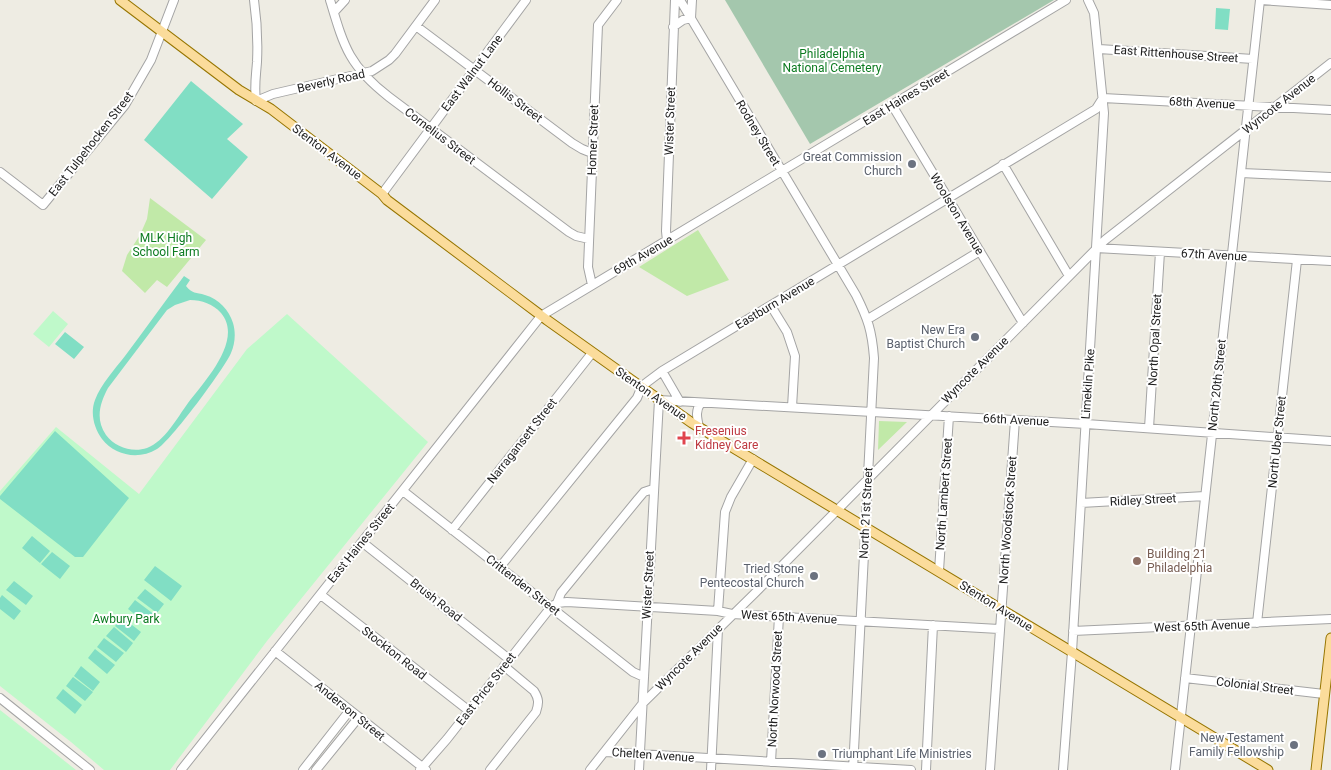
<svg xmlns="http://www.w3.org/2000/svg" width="1331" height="770" font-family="Roboto,sans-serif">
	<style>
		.grass { fill: #c1e9a8 }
		.cemetery { fill: #a4c7ad }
		.park { fill: #bff9ca }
		.pitch { fill: #81dec4; fill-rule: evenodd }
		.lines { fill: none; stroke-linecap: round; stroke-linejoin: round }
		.minor-casing { stroke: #a4a4a4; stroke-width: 10 }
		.major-casing { stroke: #967501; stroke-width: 11 }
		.minor { stroke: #fff; stroke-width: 8 }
		.major { stroke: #fbdc9b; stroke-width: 9 }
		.worship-dot { fill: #6b7280; stroke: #fff; stroke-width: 2 }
		.health-dot { fill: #e0444e; stroke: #fff; stroke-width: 2 }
		.education-dot { fill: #8d6e63; stroke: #fff; stroke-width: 2 }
		.labels { text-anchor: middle; stroke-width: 4; stroke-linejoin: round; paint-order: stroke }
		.park-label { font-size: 12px; fill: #0c7b21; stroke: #fff }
		.street-label { font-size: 12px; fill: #1d1d1d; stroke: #fff }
		.worship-label { font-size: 12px; fill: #5b616d; stroke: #fff; text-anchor: end }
		.health-label { font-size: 12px; fill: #be3a42; stroke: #fff; text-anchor: start }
		.education-label { font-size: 12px; fill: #785e54; stroke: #fff; text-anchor: start }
	</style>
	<rect width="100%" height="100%" fill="#eeece3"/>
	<path class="grass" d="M150,198l56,42 -39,47 -10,-7 -12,13 -23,-22 5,-16 13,-20 7,-16z
		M698,230l31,50 -42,16 -48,-29z
		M879,421l28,1 -29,28z"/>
	<path class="cemetery" d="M725,0h329l-244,144z"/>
	<path class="park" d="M53,311l15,13 -19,23 -16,-13z
		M287,314l141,128 -161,199 -97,129h-66l-33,-28 -71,-56v-195l56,-64 83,67 108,-145z
		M0,710l76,60h-76z"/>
	<path class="pitch" d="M1216,8l14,1 -2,21 -13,-1z
		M191,81l52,43 -16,15 21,18 -36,42 -68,-59z
		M184,276l6,4 -4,6c6,8 10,6 19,9 14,4 24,15 28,28 3,10 2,21 -2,30 -7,16 -61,89 -74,96 -18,11 -42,7 -55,-10 -8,-11 -12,-26 -7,-39 6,-16 20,-31 30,-44 20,-27 39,-53 59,-80zM190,300c12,0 23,4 31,13 23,27 -17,69 -33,90 -11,15 -23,38 -41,45 -15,5 -32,-1 -41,-13 -11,-16 -6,-32 2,-47l59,-78 8,-5z
		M65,332l19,15 -10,12 -19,-15z
		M55,431l74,67 -46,59h-8l-75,-58v-3z
		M32,536l18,15 -10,12 -18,-15z
		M52,552l18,14 -10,13 -19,-15z
		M155,566l27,20 -11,15 -27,-21z
		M14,581l19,15 -7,9 -20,-15z
		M145,589l19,15 -7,9 -20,-15z
		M2,595l19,16 -7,9 -14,-11v-11z
		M135,600l20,15 -8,9 -19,-15z
		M122,617l19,15 -7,9 -19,-15z
		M114,627l19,16 -7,9 -20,-16z
		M104,638l20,15 -8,9 -19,-15z
		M95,649l20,16 -8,9 -19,-16z
		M81,666l19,16 -7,9 -19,-15z
		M73,677l20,15 -8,9 -19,-15z
		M63,689l19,16 -7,9 -19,-16z"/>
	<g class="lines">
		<defs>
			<path id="minor" d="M254,0c3,21 4,41 3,62 -1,14 -3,24 -1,39l17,-7 99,-23 17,-11 6,-6 40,-54
				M330,0c14,47 19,66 59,97l180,135 7,4 13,3
				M680,0l176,295c12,24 16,36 18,63l-21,412
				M1261,0l70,5
				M334,12l11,-12
				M416,26l156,117 10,6 10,4
				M673,27l10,-7 8,-2 1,-18
				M1099,49l154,10
				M892,105l131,218
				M1003,164l66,112
				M0,172l43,33 82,-100 26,-45 23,-60
				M1241,173l90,4
				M382,194l144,-194
				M667,241l-1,-10 9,-231
				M1096,248l235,13
				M592,285l-4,-18 10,-242 19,-25
				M771,306l16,26 8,24 -3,51
				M868,319l112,-68
				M662,371l18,31
				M699,427c-2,-9 -4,-17 2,-24
				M1149,428l11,-176
				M403,491l230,181 11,5
				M1081,503l124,-7
				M452,530l140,-177
				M362,542l147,117
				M500,567l137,-169 5,-12 20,-15 434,-262 7,-11 228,12
				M939,571l10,-155
				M321,595l147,115
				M557,603l4,-10 77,-94 6,-7 9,-3
				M718,611l7,-99 6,-15 22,-38
				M1257,623l40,-363
				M1073,631l258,-12
				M275,651l151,119
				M1185,678l139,16
				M0,698l90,72
				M605,752l306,18
				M771,762l8,-146
				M181,770l360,-454 525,-316
				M303,770l47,-60
				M316,770l43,-53
				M420,770l27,-31 104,-132 6,-4 10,-1 151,9 14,3 267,15
				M490,770l46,-58c3,-9 3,-13 -2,-21l-30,-25
				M590,770l53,-67 111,-109 351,-354 226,-177
				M639,770l20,-370 427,24 245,17
				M711,770l7,-141
				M926,770l7,-145
				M990,770l25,-350
				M1063,770l9,-118 32,-539 -10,-100 -6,-13
				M1175,770l85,-770"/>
			<path id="major" d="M120,0l119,90 32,19 111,85 5,6 160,120 145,103 576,347
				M1316,770l15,-132"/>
		</defs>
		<use href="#minor" class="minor-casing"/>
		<use href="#major" class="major-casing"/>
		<use href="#minor" class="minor"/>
		<use href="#major" class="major"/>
	</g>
	<g class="worship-dot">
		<circle cx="912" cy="164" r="5"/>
		<circle cx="975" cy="337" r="5"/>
		<circle cx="814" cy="576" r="5"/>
		<circle cx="1294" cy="745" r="5"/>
		<circle cx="822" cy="754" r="5"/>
	</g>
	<path class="health-dot" d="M681.5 430.5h5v5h5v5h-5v5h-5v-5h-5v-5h5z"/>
	<circle class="education-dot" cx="1137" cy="561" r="5"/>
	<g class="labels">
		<g class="park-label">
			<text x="832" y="58">Philadelphia<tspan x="832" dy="14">National Cemetery</tspan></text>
			<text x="166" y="242">MLK High<tspan x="166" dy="14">School Farm</tspan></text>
			<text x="126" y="623">Awbury Park</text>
		</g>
		<g class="street-label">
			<text transform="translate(1176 54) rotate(4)" y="4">East Rittenhouse Street</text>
			<text transform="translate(472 73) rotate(-53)" y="4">East Walnut Lane</text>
			<text transform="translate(331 81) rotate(-13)" y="4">Beverly Road</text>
			<text transform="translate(906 97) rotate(-31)" y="4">East Haines Street</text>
			<text transform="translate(515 100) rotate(37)" y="4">Hollis Street</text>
			<text transform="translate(1202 103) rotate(3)" y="4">68th Avenue</text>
			<text transform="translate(1279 104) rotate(-38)" y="4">Wyncote Avenue</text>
			<text transform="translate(670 121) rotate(-88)" y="4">Wister Street</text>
			<text transform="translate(758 133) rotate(59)" y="4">Rodney Street</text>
			<text transform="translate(440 136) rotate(37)" y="4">Cornelius Street</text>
			<text transform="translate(593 140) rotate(-88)" y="4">Homer Street</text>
			<text transform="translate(91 144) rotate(-52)" y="4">East Tulpehocken Street</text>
			<text transform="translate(327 152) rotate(37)" y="4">Stenton Avenue</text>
			<text transform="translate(957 214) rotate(59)" y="4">Woolston Avenue</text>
			<text transform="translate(643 255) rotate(-30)" y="4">69th Avenue</text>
			<text transform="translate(1214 255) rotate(3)" y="4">67th Avenue</text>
			<text transform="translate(775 303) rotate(-31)" y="4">Eastburn Avenue</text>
			<text transform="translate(1155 340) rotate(-87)" y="4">North Opal Street</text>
			<text transform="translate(975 370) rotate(-45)" y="4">Wyncote Avenue</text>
			<text transform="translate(1088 384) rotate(-86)" y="4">Limekiln Pike</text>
			<text transform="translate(1217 385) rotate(-84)" y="4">North 20th Street</text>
			<text transform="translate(651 394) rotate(35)" y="4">Stenton Avenue</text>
			<text transform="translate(1016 420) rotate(3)" y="4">66th Avenue</text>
			<text transform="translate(522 441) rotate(-52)" y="4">Narragansett Street</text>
			<text transform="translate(1277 442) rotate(-84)" y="4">North Uber Street</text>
			<text transform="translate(944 494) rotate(-86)" y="4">North Lambert Street</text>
			<text transform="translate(1143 500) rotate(-3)" y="4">Ridley Street</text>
			<text transform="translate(866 513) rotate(-87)" y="4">North 21st Street</text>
			<text transform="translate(1008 520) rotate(-86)" y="4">North Woodstock Street</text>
			<text transform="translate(361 543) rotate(-51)" y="4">East Haines Street</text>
			<text transform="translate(523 585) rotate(38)" y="4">Crittenden Street</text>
			<text transform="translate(648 585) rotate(-87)" y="4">Wister Street</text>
			<text transform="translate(436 600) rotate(38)" y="4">Brush Road</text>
			<text transform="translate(996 606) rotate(32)" y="4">Stenton Avenue</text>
			<text transform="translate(789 617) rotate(3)" y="4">West 65th Avenue</text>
			<text transform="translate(1202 626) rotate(-2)" y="4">West 65th Avenue</text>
			<text transform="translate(394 653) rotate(38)" y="4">Stockton Road</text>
			<text transform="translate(689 657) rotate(-45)" y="4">Wyncote Avenue</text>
			<text transform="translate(1255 686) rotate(7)" y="4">Colonial Street</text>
			<text transform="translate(486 689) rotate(-52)" y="4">East Price Street</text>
			<text transform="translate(775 689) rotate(-87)" y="4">North Norwood Street</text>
			<text transform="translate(350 711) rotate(39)" y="4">Anderson Street</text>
			<text transform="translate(653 755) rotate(4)" y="4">Chelten Avenue</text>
		</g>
		<g class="worship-label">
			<text x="902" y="161">Great Commission<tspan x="902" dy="14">Church</tspan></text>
			<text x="965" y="334">New Era<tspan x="965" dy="14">Baptist Church</tspan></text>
			<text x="804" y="573">Tried Stone<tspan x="804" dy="14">Pentecostal Church</tspan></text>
			<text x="1284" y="742">New Testament<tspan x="1284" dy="14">Family Fellowship</tspan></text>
			<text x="832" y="758" text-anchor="start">Triumphant Life Ministries</text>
		</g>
		<g class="health-label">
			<text x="695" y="435">Fresenius<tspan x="695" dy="14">Kidney Care</tspan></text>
		</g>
		<g class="education-label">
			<text x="1147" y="558">Building 21<tspan x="1147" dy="14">Philadelphia</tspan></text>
		</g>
	</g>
</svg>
